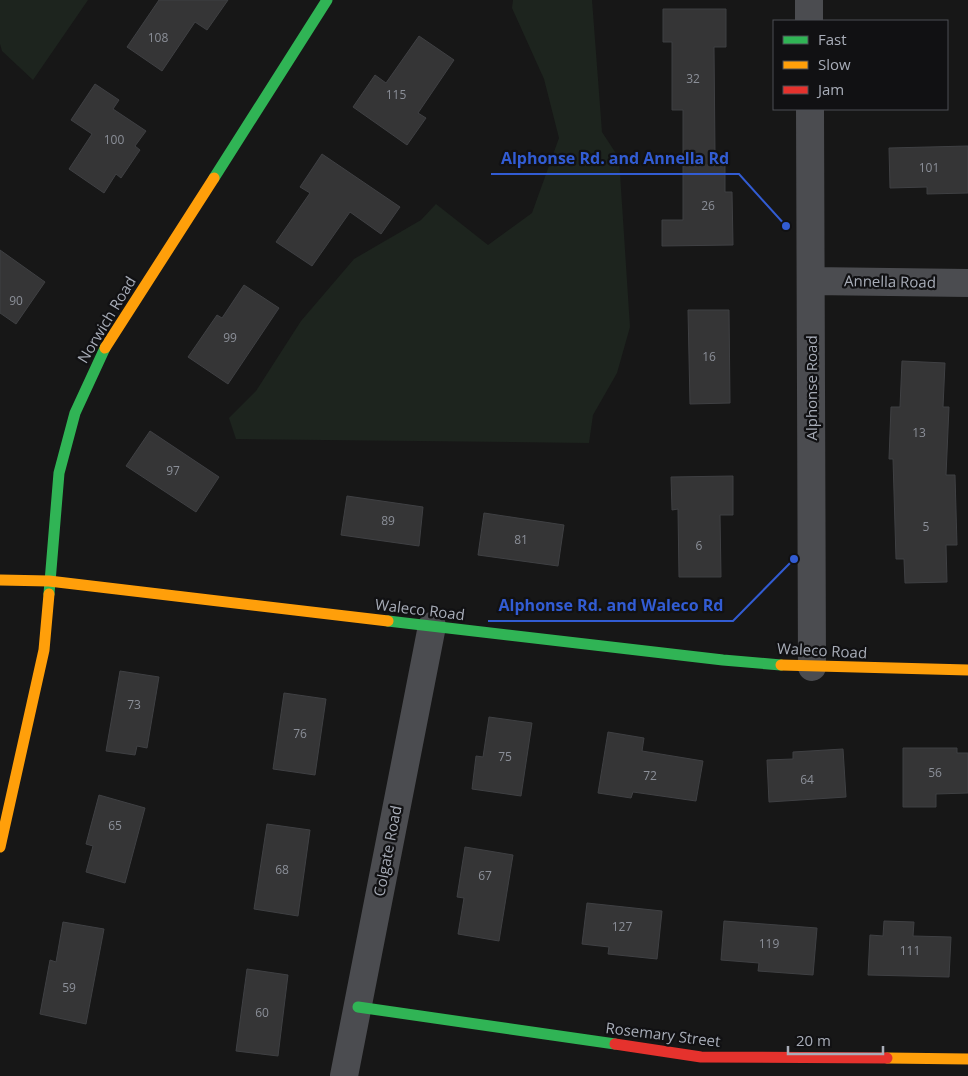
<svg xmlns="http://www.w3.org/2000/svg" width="968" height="1076" font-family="'Open Sans',sans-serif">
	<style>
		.green { fill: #1d241e }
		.building { fill: #353536; stroke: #3f4043 }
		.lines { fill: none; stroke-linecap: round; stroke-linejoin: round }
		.street { stroke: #4b4c50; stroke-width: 28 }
		.fast { stroke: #30b455; stroke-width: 11 }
		.slow { stroke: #ff9f0a; stroke-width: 11 }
		.jam { stroke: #e5322d; stroke-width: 11 }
		.labels { text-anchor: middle; stroke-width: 4.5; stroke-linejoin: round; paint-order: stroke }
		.number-label { font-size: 12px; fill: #8b8f98 }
		.street-label { font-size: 15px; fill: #a8adb8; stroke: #111113 }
		.leader { fill: none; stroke: #325cd3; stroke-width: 2 }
		.callout-dot { fill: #325cd3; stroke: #111113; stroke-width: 2 }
		.callout-label { font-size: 16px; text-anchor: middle; font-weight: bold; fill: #325cd3; stroke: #111113; stroke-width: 4.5; stroke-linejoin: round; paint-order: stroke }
	</style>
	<rect width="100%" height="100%" fill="#171717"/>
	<path class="green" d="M0,0h88l-55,80 -31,-29 -2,-7z
		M513,0h79l10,132 17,26 11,169 -13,46 -24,42 -4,28 -353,-4 -7,-21 27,-27 45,-70 53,-62 67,-39 15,-16 52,41 44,-32 27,-75 -15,-59 -32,-71z"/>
	<path class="building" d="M159,0h69l-21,30 -12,-8 -33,49 -35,-24z
		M663,9h63v38h-12l1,108h10v37h7l1,53 -71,1v-26h21v-110h-11v-68h-9z
		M419,36l35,24 -36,53 8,5 -19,27 -54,-38 22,-32 11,8z
		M95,84l24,16 -6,9 33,22 -11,15 5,4 -19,28 -5,-4 -12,19 -35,-24 23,-35 -21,-14z
		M968,146v47l-41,1v-7l-37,1 -1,-40z
		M322,154l78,53 -19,27 -31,-22 -38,54 -36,-24 34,-49 -10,-6z
		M0,250l45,32 -29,42 -16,-11z
		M244,285l35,23 -51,76 -40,-27 29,-42 5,3z
		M688,310h41l1,93 -40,1z
		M902,361l43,2 -2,44h6l-3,68h9l2,70h-11l1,37 -42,1 -1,-24h-8l-3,-100h-4l2,-52h9z
		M150,431l69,46 -23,35 -70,-46z
		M733,476v39h-13l1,62h-42l-1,-68 -6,1 -1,-33z
		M347,496l76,11 -4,39 -78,-11z
		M484,513l80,12 -6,41 -80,-11z
		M120,671l39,6 -12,71 -10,-2 -2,9 -29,-4z
		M284,693l42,6 -11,76 -42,-6z
		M489,717l43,6 -11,73 -49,-7 4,-33 7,1z
		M608,732l36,6 -2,13 61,10 -7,40 -63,-9 -2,6 -33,-5z
		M903,748h54v5h11v40l-32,1v13h-33z
		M843,749l3,48 -77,5 -2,-42 26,-1v-7z
		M99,795l46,13 -20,75 -39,-11 7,-26 -7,-2z
		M267,824l43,6 -12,86 -44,-7z
		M465,847l48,8 -14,86 -41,-7 6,-36 -7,-1z
		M587,903l75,8 -5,48 -49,-5 1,-7 -27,-3z
		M724,921l93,7 -4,47 -55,-4 1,-8 -38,-3z
		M884,921l30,1 -1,14 38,1 -2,40 -81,-2 2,-40 13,1z
		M63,922l41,7 -18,95 -46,-10 10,-54 6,2z
		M247,969l41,6 -10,81 -42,-5z"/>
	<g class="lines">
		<path class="street" d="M809,0v21
			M810,109l2,558
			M812,281l156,2
			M344,1076l88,-450"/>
		<path class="fast" d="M214,178l113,-178
			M49,594l10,-121 16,-60 30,-65
			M388,621l335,39 58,5
			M358,1007l257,37"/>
		<path class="slow" d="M105,348l109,-170
			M0,580l49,1 339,40
			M781,665l187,5
			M0,847l44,-197 5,-56
			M887,1058l81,1"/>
		<path class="jam" d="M615,1044l86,13 186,1"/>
	</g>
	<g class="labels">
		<g class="number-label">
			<text x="158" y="42">108</text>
			<text x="693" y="83">32</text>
			<text x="396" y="99">115</text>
			<text x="114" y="144">100</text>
			<text x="929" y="172">101</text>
			<text x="708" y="210">26</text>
			<text x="16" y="305">90</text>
			<text x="230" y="342">99</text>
			<text x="709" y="361">16</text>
			<text x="919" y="437">13</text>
			<text x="173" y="475">97</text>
			<text x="388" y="525">89</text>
			<text x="926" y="531">5</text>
			<text x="521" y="544">81</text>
			<text x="699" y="550">6</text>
			<text x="134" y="709">73</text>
			<text x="300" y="738">76</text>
			<text x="505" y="761">75</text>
			<text x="935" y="777">56</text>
			<text x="650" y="780">72</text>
			<text x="807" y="784">64</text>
			<text x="115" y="830">65</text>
			<text x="282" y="874">68</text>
			<text x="485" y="880">67</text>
			<text x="622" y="931">127</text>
			<text x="769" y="948">119</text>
			<text x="910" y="955">111</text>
			<text x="69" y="992">59</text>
			<text x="262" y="1017">60</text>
		</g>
		<g class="street-label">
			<text transform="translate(890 282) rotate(1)" y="5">Annella Road</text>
			<text transform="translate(107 320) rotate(-59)" y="5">Norwich Road</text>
			<text transform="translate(812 388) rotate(-90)" y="5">Alphonse Road</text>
			<text transform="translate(420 610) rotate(7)" y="5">Waleco Road</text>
			<text transform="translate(822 651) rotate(3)" y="5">Waleco Road</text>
			<text transform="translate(388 851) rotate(-79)" y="5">Colgate Road</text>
			<text transform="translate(663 1035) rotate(7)" y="5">Rosemary Street</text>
		</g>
	</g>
	<path class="leader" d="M786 226L739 174H491M794 559L733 621H488"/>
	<g class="callout-dot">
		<circle cx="786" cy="226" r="5"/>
		<circle cx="794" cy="559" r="5"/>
	</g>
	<g class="callout-label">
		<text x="615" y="164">Alphonse Rd. and Annella Rd</text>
		<text x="611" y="611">Alphonse Rd. and Waleco Rd</text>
	</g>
	<rect x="773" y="20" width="175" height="90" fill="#111113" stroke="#4d4f55"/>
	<rect x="783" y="36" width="25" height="8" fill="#30b455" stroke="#4d4f55"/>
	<text x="818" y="45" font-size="15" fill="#a8adb8">Fast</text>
	<rect x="783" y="61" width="25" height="8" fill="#ff9f0a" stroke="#4d4f55"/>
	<text x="818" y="70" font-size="15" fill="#a8adb8">Slow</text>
	<rect x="783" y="86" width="25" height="8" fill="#e5322d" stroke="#4d4f55"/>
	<text x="818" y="95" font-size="15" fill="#a8adb8">Jam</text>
	<path d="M788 1046v8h95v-8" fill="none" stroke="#a8adb8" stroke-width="2.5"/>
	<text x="796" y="1046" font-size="15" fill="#a8adb8" stroke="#111113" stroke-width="4" paint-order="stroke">20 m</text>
</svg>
